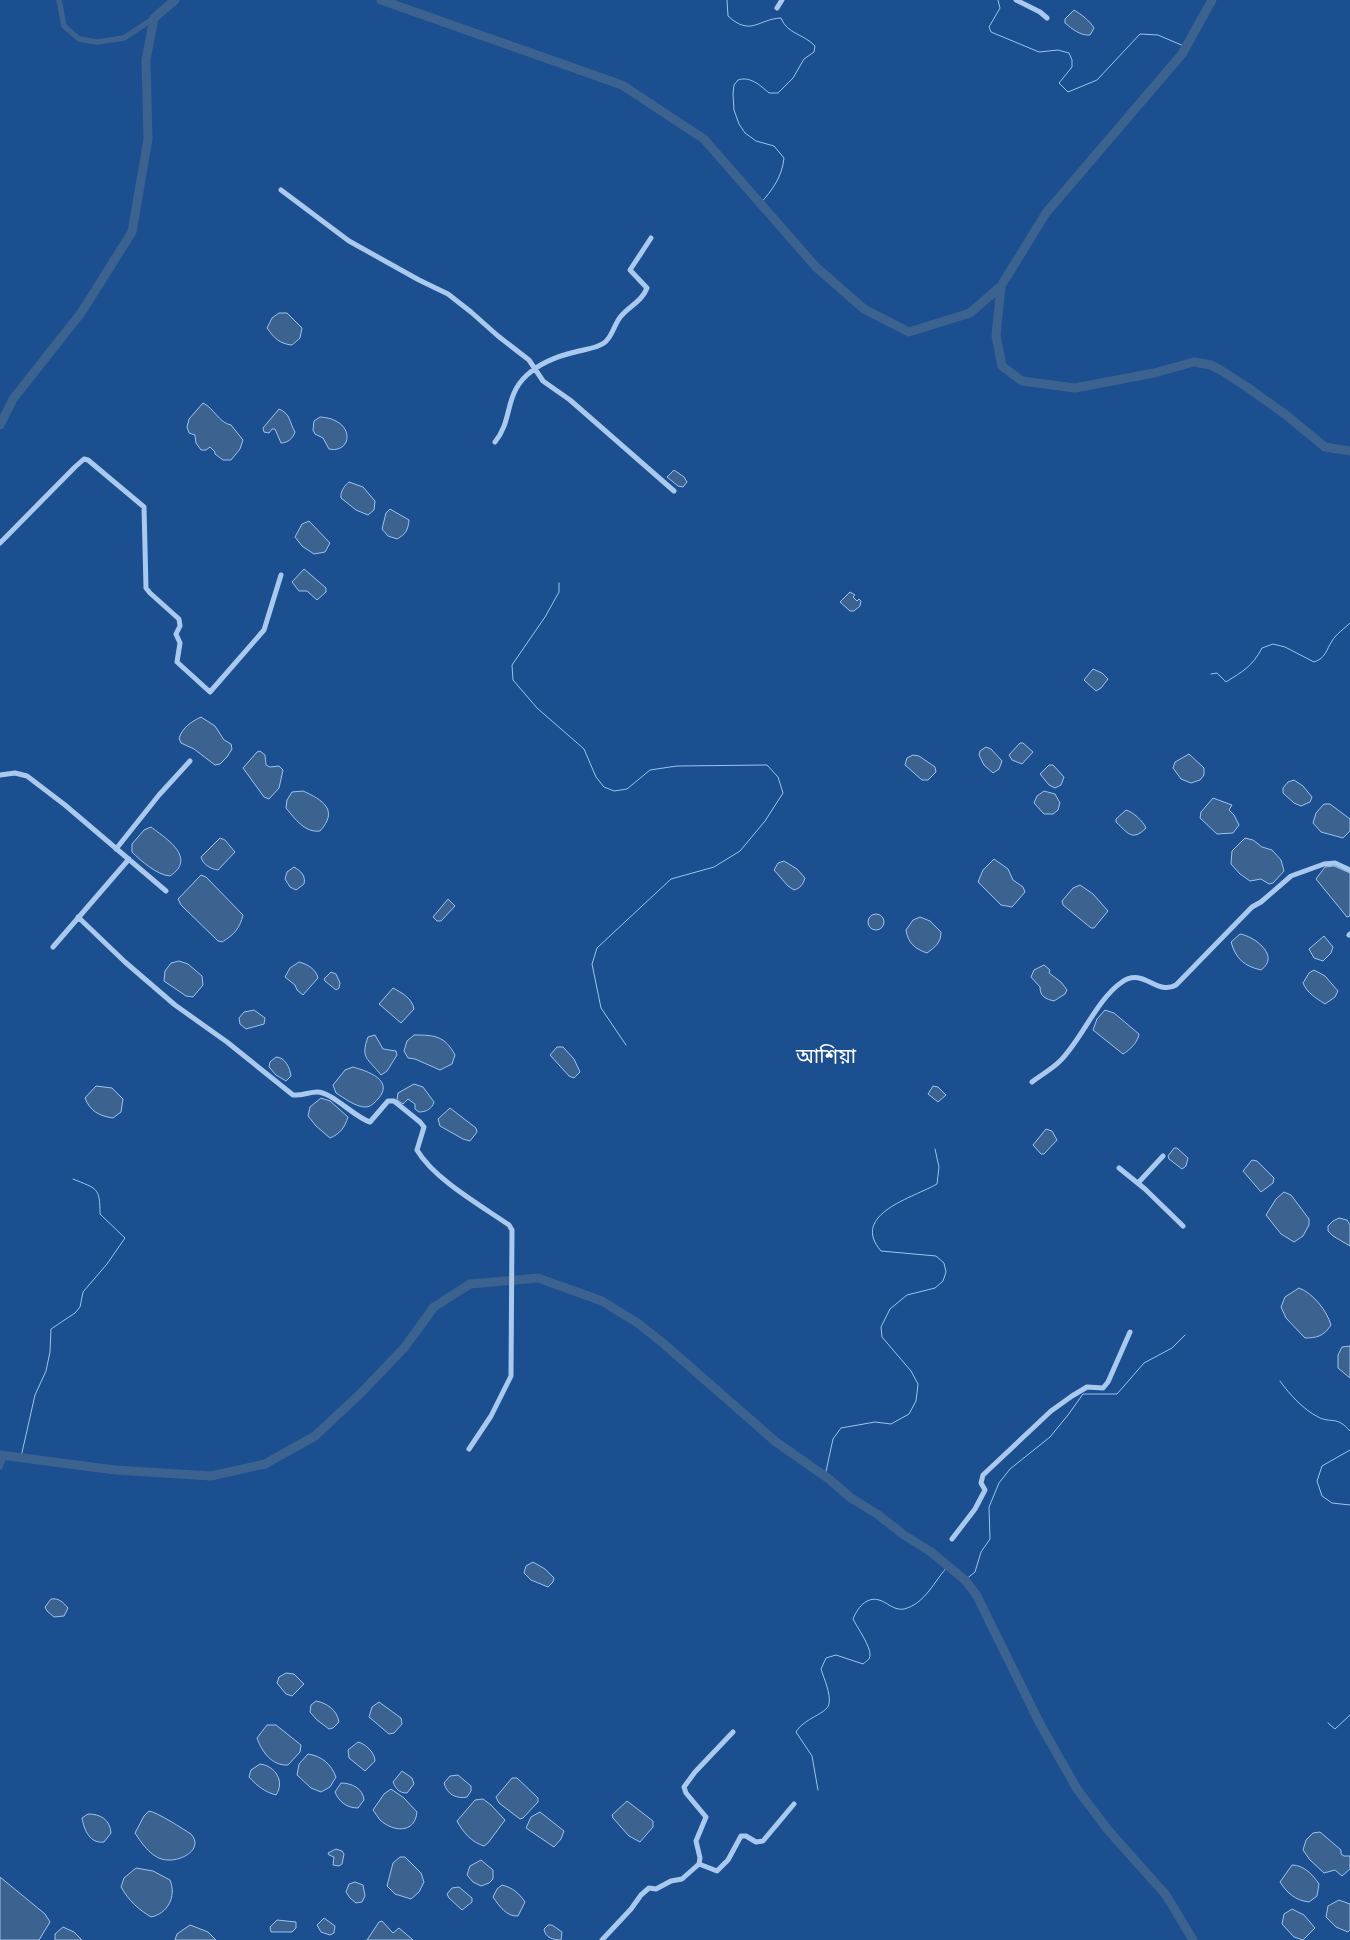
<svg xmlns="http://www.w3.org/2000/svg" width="1350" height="1940" font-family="'Fira Sans Condensed','Noto Sans Bengali',sans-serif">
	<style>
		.water { fill: #3c6290; stroke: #9cc4f0 }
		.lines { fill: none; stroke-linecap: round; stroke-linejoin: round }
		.stream { stroke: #9cc4f0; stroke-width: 1 }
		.canal { stroke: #3c6290; stroke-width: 5.5 }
		.river { stroke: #3c6290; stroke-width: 9 }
		.minor { stroke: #a9c9ee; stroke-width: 5 }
		.labels { text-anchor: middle; stroke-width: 5; stroke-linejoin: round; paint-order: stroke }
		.quarter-label { font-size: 20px; fill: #fff; stroke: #1b4f8f }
	</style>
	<rect width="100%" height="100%" fill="#1b4f8f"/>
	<path class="water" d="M1074,10c8,5 15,10 20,18l-4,7c-9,1 -18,-6 -25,-12v-4z
		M279,313h8l15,15 -2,10 -8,7c-12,-1 -18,-7 -25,-17l5,-10z
		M203,403c11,5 16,20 28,22l12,15 -3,9 -9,11h-8l-8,-6v-2l-5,-5 -4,3h-5l-5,-7 -1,-8 -6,-2 -2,-6 2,-8z
		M279,409c12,5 10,13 16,23 -2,6 -7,11 -14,11l-6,-14h-3l-3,4 -5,-1 -1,-4z
		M320,417c36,2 33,37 9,32l-6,-11 -8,-4 -2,-4 1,-9z
		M674,470l10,7 3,5 -4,5 -5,-1 -11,-9z
		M349,482l14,5 12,14 -1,9 -6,5 -12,-5 -15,-12c-1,-6 3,-12 8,-16z
		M390,509l19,11c-1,10 -3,14 -12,19l-9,-3 -6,-7 4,-16z
		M309,521l21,22 -5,9 -11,2 -12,-8 -7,-9 7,-13z
		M304,569l22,19v4l-9,8 -10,-9h-8l-7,-9z
		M850,592l5,3 -2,2 4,4 2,-2 2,2 -1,5 -6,5h-4l-10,-9z
		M1093,669l9,4 6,6 -7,9 -5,3 -12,-11z
		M201,717l14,9 9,14 7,4 1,5 -5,8 -7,7 -5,1 -21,-16 -13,-6 -2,-5c4,-11 12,-16 22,-21z
		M1020,743h3l10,9 -11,12 -10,-4 -3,-5z
		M986,747l5,2 11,12 -3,8 -6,4 -9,-8 -5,-10 1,-4z
		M260,751l5,4 1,10 4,2 9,-1 4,4 -4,18 -10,11 -5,-2 -21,-29 14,-16z
		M1189,754l15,14v7l-4,5 -9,3 -10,-4 -8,-11 2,-6z
		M913,755l6,1 16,11 1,5 -8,8h-6l-17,-15 2,-7z
		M1049,765h4l11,12 -3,8 -6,3 -6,-3 -9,-11z
		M1294,780l9,6 9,11 -2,5 -9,4 -7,-3 -11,-10v-5l5,-6z
		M303,791c20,9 36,19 17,40 -15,2 -25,-12 -34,-23l1,-8 5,-8z
		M1044,791l11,3 5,9 -2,7 -5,4h-9l-10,-11 3,-7z
		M1213,798l19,7 -3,5 5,5 5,10 -6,8 -16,1 -17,-16 1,-6z
		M1324,804h6l20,15v12l-7,7 -22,-6 -8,-9 3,-10z
		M1126,810c7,2 17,11 20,18 -14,14 -18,5 -30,-6v-3z
		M151,827c16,12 46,31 19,49 -13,-1 -29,-15 -38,-24v-8l12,-14z
		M220,838l5,2 10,12 -17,18c-7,-1 -15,-5 -17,-13z
		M1245,838l8,2 9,7 10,3 9,10 3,11 -11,12 -4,1 -8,-5 -11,2 -10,-7 -9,-10 1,-13z
		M994,859l14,10 5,11 10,7 2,5 -13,15 -11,-2 -23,-23 5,-12z
		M784,861l13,8 8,9c-2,7 -5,10 -11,12l-6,-4 -14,-16 4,-7z
		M1334,866l16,7v43l-3,1 -31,-38 9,-12z
		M294,867c7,4 12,9 10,17l-8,6 -6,-3 -5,-8 2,-7z
		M201,875l5,2 37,38c-3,13 -9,20 -21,27l-4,-1 -37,-36 -3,-6z
		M1080,885l13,9 15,17 -14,17h-3l-28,-23 -1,-4 11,-13z
		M448,899l7,7 -14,15h-4l-4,-4z
		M868 922a8 8 0 1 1 16 0a8 8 0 1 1-16 0Z
		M920,917l10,4 11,11c0,11 -6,15 -14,21 -12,-4 -19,-10 -21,-23l7,-10z
		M1240,934c14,2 41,22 21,36 -17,-4 -25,-11 -30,-28z
		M1324,936l9,11 -2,6 -8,8 -9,-3 -5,-9z
		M179,961l9,3 14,12 1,9 -10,12 -7,-1 -22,-15 1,-10 6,-8z
		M299,962c8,2 17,7 19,16l-15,17 -6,-5 -2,-5 -10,-8 5,-9z
		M1044,965l6,5 -1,3 12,9 6,8 -2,4 -11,7c-8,-2 -14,-4 -14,-14l-9,-10 3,-7z
		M1314,970l11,6 13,15 -3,6 -10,7c-9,-6 -18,-11 -22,-21l6,-10z
		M331,972l5,2 4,9 -1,5 -3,2 -11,-9 -1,-2z
		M393,988c9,5 19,10 21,21l-13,14 -22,-19z
		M254,1010l11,8 -1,6 -18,5 -6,-5 -1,-6 5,-6z
		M1105,1010l9,3 25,21c-1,8 -9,16 -16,20l-30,-24 4,-11z
		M375,1035l8,14 13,2 1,4 -10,16 -6,4c-13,-17 -21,-16 -13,-38z
		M414,1035c21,0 31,1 41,20l-3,9 -12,6 -25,-11 -7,-1 -4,-7 3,-10z
		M557,1047h6l11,12 6,13 -6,6 -5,-2 -19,-21z
		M276,1057c9,0 14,11 15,19l-5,5 -10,-6 -7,-8 1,-5z
		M353,1067c14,4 42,13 25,32 -4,4 -7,8 -13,8 -9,0 -21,-9 -29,-14l-3,-8 12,-15z
		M414,1084l9,3 11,15c-2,7 -8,10 -15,10l-4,-3v-5l-7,-5 -5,5 -6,-4 1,-7z
		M96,1086l16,2 11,11 -2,13 -8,6c-14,-2 -23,-7 -28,-20z
		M933,1086l5,1 8,8 -8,7 -10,-8z
		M321,1098l9,3 18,16c-3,10 -8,17 -18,21l-14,-12 -8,-10 2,-9z
		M450,1108l26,20 1,4 -7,9 -7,-2 -23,-13 -2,-7z
		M1046,1129l6,2 5,9 -13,14h-3l-8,-9z
		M1174,1148h3l11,10 -2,8 -4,3 -13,-10 -1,-3z
		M1252,1160l5,1 17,17 -1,5 -12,9 -18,-21z
		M1284,1192l7,3 18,24v6l-6,11 -9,6 -13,-8 -15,-19 10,-16z
		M1339,1218l8,2 3,5v21l-17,-10 -5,-5v-5l5,-5z
		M1299,1288c14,5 28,23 32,37 -7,11 -14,13 -26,13l-19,-20 -5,-11 4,-10z
		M1350,1346v32l-12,-10v-13l4,-8z
		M533,1562l12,7 9,9 -1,4 -5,5 -17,-7 -7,-7 2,-7z
		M51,1599c8,-1 12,3 17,9l-4,8 -10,1 -7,-6 -2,-4z
		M286,1673l8,1 10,10 -12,12 -6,-2 -9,-11 2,-6z
		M316,1701c11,2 21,9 23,21l-6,6 -4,1 -12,-9 -7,-8 1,-7z
		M379,1702l22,16 1,6 -8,9 -5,1 -20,-17 3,-10z
		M267,1725h9l25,20 -1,7 -12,13c-16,1 -26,-13 -31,-27z
		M358,1742c8,2 17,11 17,19l-10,10 -16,-13 -1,-8z
		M308,1754c14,2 23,10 28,23l-6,10 -9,5 -10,-4 -14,-13 2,-11z
		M260,1764c16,2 25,18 16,31 -11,-3 -19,-9 -27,-18l2,-7z
		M402,1771l10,7 2,6 -7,9c-8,0 -11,-4 -14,-11z
		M458,1775l13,11v5l-4,6c-10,2 -20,-2 -23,-14l6,-7z
		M512,1778h5l21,20v4l-15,16 -3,1 -21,-16 -3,-6z
		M341,1783c10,0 22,5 23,17l-6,8c-11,0 -19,-6 -23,-16z
		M391,1789l13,9 13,14c-2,22 -24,20 -37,8 -2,-3 -5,-7 -7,-10l11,-16z
		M483,1799l8,6 14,15 -17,23 -4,3c-13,-4 -21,-14 -27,-25l18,-21z
		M627,1801l26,20v6l-13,15 -11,-6 -16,-18 -1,-3z
		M149,1811c8,1 34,18 42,23 13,15 -9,27 -23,26 -15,0 -26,-16 -33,-27l9,-17z
		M540,1812l24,19 -3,8 -7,8 -28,-19 5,-11z
		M88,1814c12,0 22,5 23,19l-7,9c-14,2 -20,-12 -22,-24z
		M1320,1832l21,18v4l3,2h6v13l-8,7 -7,-6 -11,3 -14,-13 -7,-10 3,-10 7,-7z
		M336,1849l6,2 2,3 -2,10 -3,2 -6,-1 1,-8 -5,-2 -1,-2z
		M400,1857h5l16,16 3,9 -5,10 -8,7 -16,-5 -8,-8 6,-23z
		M481,1860l12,10v9l-4,4 -8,3 -8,-4 -6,-7 3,-9z
		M1292,1865c12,0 21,10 27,19l-2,12 -8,6c-14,-2 -21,-8 -29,-20z
		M136,1868l17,3 17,9c7,17 -3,34 -19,37 -13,-8 -22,-16 -30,-30l3,-9z
		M0,1877l45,37 5,8 -11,18h-39z
		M355,1882l8,3 2,11 -3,6 -6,1 -6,-5 -4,-6 3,-8z
		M502,1885c11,3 17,8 23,17l-7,14c-11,1 -19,-10 -25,-19l4,-8z
		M459,1887l13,11v4l-10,8 -13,-12 -2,-4 5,-6z
		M1339,1900l11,4v26l-2,2 -12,-5 -10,-10 2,-11z
		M1292,1909l12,6 11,13 -12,12 -9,-3 -12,-13 2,-10z
		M324,1918l11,8 -1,7 -4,2 -9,-3 -4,-7z
		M277,1920l19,2v6l-4,4h-21l-1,-5z
		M382,1921l11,12 6,-5 14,12h-46l12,-18z
		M190,1925l18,7 8,8h-41l2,-6z
		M548,1925h4l10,7 -1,8c-7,0 -16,-2 -17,-11z
		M63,1927l11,5 8,8h-27v-6z"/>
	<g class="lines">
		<path class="stream" d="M727,0l1,16c23,21 30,3 53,2 6,16 23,16 34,28l-1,6 -10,7 -11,19 -15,15h-9c-9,-8 -19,-17 -31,-13l-4,5 -1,9 1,16 5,14 6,9 11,8 18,5 10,12c-2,19 -11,31 -24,46
			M998,0l2,8 -11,19 2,5 48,20 19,-2 11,3 3,7v7l-13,16 9,9 29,-12 43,-46 18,1 28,12
			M559,583v9l-14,25 -33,48 1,15 24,28 47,41 12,28 8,10 10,4 13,-2 23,-19 27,-4 90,-1 11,12 5,16 -18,28 -25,30 -26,16 -43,12 -74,69 -5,16 9,44 25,37
			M1211,674l6,-1 9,9c17,-11 26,-15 36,-34l11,-4 12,3 29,15c12,-4 12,-12 18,-21 4,-7 12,-12 18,-18
			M1280,1381c10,14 23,28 38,36 14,7 18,-2 32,14
			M1350,1450l-28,16 -5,15 5,15 10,7 18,2
			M21,1457l14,-62 11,-24 4,-19 1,-23 24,-16 5,-6 3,-15 24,-28 18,-26 -25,-24c0,-27 -3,-25 -27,-35
			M825,1476l8,-37 8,-11 34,-6 16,2 18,-10 7,-13 2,-17 -7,-13 -29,-34 -1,-10 9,-18 17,-14 28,-7 8,-7 3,-9 -2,-9 -8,-7 -55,-5c-32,-37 34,-54 56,-67l2,-17 -4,-18
			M965,1580l10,-8 6,-20 9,-13 -1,-32 10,-24 11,-14 40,-32 18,-22 15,-21h34l27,-31 28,-15 13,-13
			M1328,1723l7,6 15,-14
			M818,1790l-6,-34 -16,-24c8,-14 31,-18 33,-28 2,-11 -5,-25 -8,-35l5,-11 10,-3 27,9c3,-3 7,-4 7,-9 1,-8 -13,-28 -17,-36 4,-10 13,-23 26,-19 8,2 15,11 25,9 21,-5 31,-29 44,-43"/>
		<path class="canal" d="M59,0l5,26 15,13 18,3 27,-4 30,-20
			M0,1467l4,-11"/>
		<path class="river" d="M381,0l241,85 82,54 112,128 48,42 45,23 61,-19 31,-27 45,-73 136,-159 30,-54
			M1001,286l-5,50 6,30 20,15 53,7 79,-15 40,-11 17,3 11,6 25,16 39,28 39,32 25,4
			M0,425l13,-26 68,-86 51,-81 16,-93 -2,-79 8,-42 21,-18
			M0,1455l115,15 96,6 54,-12 50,-28 46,-43 43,-45 30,-41 36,-23 68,-6 64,23 37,23 25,20 112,98 53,37 22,19 26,16 27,21 27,17 34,28 12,16 62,126 38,67 31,41 58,65 27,45"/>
		<path class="minor" d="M1016,0l24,12 7,6
			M777,8l5,-8
			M281,190l68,51 70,39 29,14 23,18 27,24 31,24 14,21 27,19 104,91
			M495,442c18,-22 9,-46 32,-67 13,-12 31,-19 48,-23 10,-3 20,-3 29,-9 9,-6 10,-20 18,-28 9,-10 20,-14 25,-27l-17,-18 21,-32
			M0,543l75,-76 9,-8 4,1 56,47 2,81 4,5 29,26 1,7 -4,8 4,9 -3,19 33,30 54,-62 17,-55
			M0,775l15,-2 12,3 38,29 101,86
			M116,849l43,-54 31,-34
			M78,917l47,45 50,43 52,37 66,53c9,1 16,-3 24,-3 15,0 37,25 53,30l18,-21h6l26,21 4,5 -7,23c17,29 63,55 92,75l3,5 -1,146 -20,40 -22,33
			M1349,935l1,-1
			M53,947l76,-88
			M1032,1082c9,-7 20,-13 28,-21 22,-22 37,-62 62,-79 21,-15 35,14 54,3l76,-78 9,-5 30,-26 33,-12 11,-1 15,7
			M1119,1168l26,21 38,37
			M1138,1183l25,-27
			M952,1539l23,-30 10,-19 -4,-7 2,-8 68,-64 21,-15 15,-9 16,1 5,-6 22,-50
			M699,1864l18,7 11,-11 13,-24h5l10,6 7,-1 31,-37
			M602,1940l29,-31 10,-14 8,-7 7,1 15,-8 11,-2 17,-15 1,-6 -4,-17 10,-24 -20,-24 -2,-6 11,-15 38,-40"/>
	</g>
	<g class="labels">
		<g class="quarter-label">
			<text x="826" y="1063">আশিয়া</text>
		</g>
	</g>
</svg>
